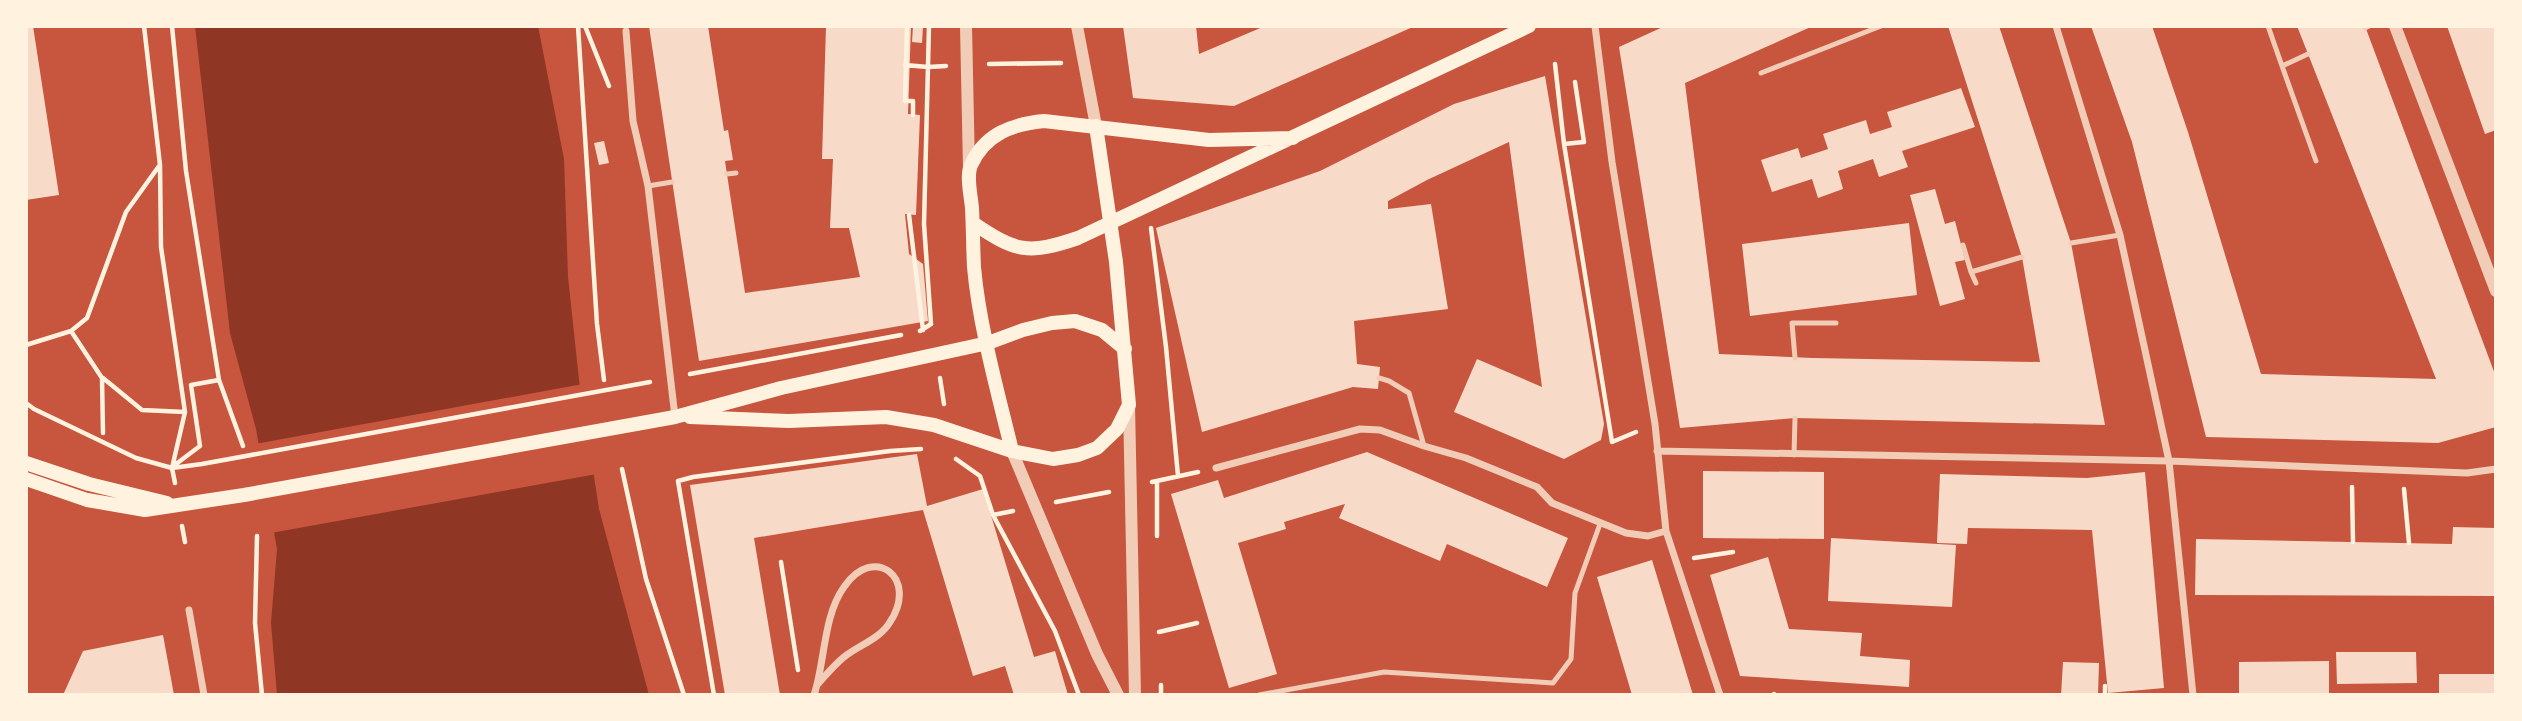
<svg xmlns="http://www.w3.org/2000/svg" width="2522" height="721" font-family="'Playfair Display',serif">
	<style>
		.water { fill: #8f3625 }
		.pier { fill: #c8553d }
		.building { fill: #f7dbc8 }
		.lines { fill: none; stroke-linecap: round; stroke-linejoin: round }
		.path { stroke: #fff3e0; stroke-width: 4.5 }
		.service { stroke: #f1ccb7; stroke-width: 5 }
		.minor { stroke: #f1ccb7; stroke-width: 7 }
		.tertiary { stroke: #f1ccb7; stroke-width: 12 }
		.secondary { stroke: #fff3e0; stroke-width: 14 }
	</style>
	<rect width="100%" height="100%" fill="#c8553d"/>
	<path class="water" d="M195,26h343l26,133 4,118 11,103 20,129 50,186h-372l-6,-72 6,-74 -21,-120 -26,-96z"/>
	<path class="pier" d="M583,384l14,90 -326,59 -16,-89z"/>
	<path class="building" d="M26,26h7l26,169 -33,5z
		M649,26h59l16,105 4,-1 5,30 -8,1 20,132 115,-16 -11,-49h-19l3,-69h-11l4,-133h85l-3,88 12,1 -4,100 -11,-1 4,40 14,10 5,57 -229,40z
		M913,26h10l-1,17 -10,-1z
		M1123,26h73l3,28 66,-28h150l-181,80 -101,-8z
		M1665,26h148l-128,57 34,271 94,4 227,4 -18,-105 -74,-231h51l72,217 34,182 -310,-7 -115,10 -61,-381z
		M2091,26h61l36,106 73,242 175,5 -139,-353h68l131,351v50l-58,16 -232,-6 -74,-295z
		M2447,26h49v104l-11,4z
		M1545,76l59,348 -3,16 -37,19 -110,-47 23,-53 65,28 -33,-245 -82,38 -39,21v8l43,-5 17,105 -94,12 3,43 23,3 -2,22 -25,-2 -151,45 -46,-204 164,-57 134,-67z
		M1961,88l14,39 -73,24 6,16 -29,10 -6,-18 -35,12 5,18 -25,9 -6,-19 -40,13 -11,-32 37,-12 3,10 27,-9 -5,-15 43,-14 4,14 22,-7 -5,-15z
		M604,141l5,22 -10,2 -5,-22z
		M1935,189l10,35 10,-3 10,39 -10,2 10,37 -25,7 -30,-111z
		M1909,223l8,72 -167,21 -8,-72z
		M1367,452l201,86 -21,49 -100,-43 -7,17 -101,-43 6,-14 -61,18 2,7 -48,14 39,131 -48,14 -58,-194 47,-14 6,18z
		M917,454l10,52 56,-17 51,168 21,-6 13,44h-54l-9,-29 -32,10 -50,-166 -169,28 26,157h-55l-35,-210z
		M1703,471l121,1v67l-121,-1z
		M2145,472l19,216 -56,5 -16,-163 -124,-2 -1,16 -30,-1 3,-69 147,4z
		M2453,527l43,1v68l-301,-1 1,-56 256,5z
		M1831,538l125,7 -4,62 -124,-6z
		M1768,557l21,72 73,4 -2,23 50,4 -1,27 -169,-11 -30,-101z
		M1652,560l41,135h-61l-35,-118z
		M163,635l11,60h-111l20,-44z
		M2336,652h80l1,31 -80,1z
		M2329,661v34h-90v-33z
		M2063,662l36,1 -1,32h-37z
		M2439,674h57v21h-57z"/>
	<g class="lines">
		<path class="path" d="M144,26l16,139 1,82 24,165 -13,56 3,15
			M172,26l14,145 33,209 24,66
			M578,26l19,298 7,56
			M585,26l24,60
			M907,26l-2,75h8v14
			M929,26l-5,198 7,100
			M989,64l72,-1
			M1555,64l9,80 48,298 24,-10
			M905,65l23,2 18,-1
			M1564,144l20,-2 -9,-60
			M909,215l14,115
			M1151,228l15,119 12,129
			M71,331l31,47 1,55
			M920,331l11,-7
			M26,345l45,-14 16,-13 39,-106 33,-46
			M690,374l211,-39
			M103,378l39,32 43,2
			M940,378l4,26
			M26,403l8,6 102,49 36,10 30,-4 448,-82
			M956,459l24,17 13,39 62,116 24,64
			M172,467l28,-21 -9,-61 28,-5
			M622,469l24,110 38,116
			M1157,481v55
			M1152,482l46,-10
			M2352,487l1,55
			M2404,489l5,54
			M1056,502l53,-10
			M993,515l20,-4
			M182,526l3,16
			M257,536l-2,87 7,72
			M1694,558l39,-6
			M781,562l17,108
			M1159,632l38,-9
			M1161,685v10
			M714,695l-36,-214 15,-4 197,-26 31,-2
			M1774,695v-1
			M2105,695v-9"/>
		<path class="service" d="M2268,26l14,40
			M2365,28l4,-2
			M2308,54l-26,12 34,95
			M1761,73l120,-47
			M727,174l9,-1
			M648,186l24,-4
			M2071,243l49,-8
			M1963,245l8,27 51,-15
			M1971,272l5,11
			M1795,358l-3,-35h44
			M1379,378l10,3 20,12 15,53
			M1794,455l1,-37
			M1259,695l125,-23 169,11 18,-24 4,-66 25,-69"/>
		<path class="minor" d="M1595,26l17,136 43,262 11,107 54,164
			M2056,26l64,209 49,226 24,234
			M626,31l7,90 15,65 27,231
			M1657,451l512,10 298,12 29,-4
			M1216,468l144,-39 20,1 44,16 42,12 71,29 15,16 74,30 22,3 18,-5
			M189,610l15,85
			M814,695c11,-32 9,-79 30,-108 30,-44 75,-9 46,35 -10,17 -31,23 -46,35 -10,8 -18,18 -26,27"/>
		<path class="tertiary" d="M966,26l3,143
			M1077,26l19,100
			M2395,26l101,265
			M1129,405l6,290
			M1012,451l85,203 21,41"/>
		<path class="secondary" d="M973,223c43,29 55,32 105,15l451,-212
			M690,417l99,4 97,-4 48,8 78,26 41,8 25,-4 19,-7 20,-19 12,-24 -13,-143 -20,-136
			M1012,451c-14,-58 -33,-126 -38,-184 -1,-20 -1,-40 -2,-59 -1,-12 -6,-32 -1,-43 14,-31 41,-41 73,-44l165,19 84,-2
			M26,463l63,21 78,19
			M26,479l61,21 58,10 99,-15 431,-78 106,-29 207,-45 35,-13 29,-7 23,-2 27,9 23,19"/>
	</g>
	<rect width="2522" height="721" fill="none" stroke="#fff3e0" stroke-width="56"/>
</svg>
